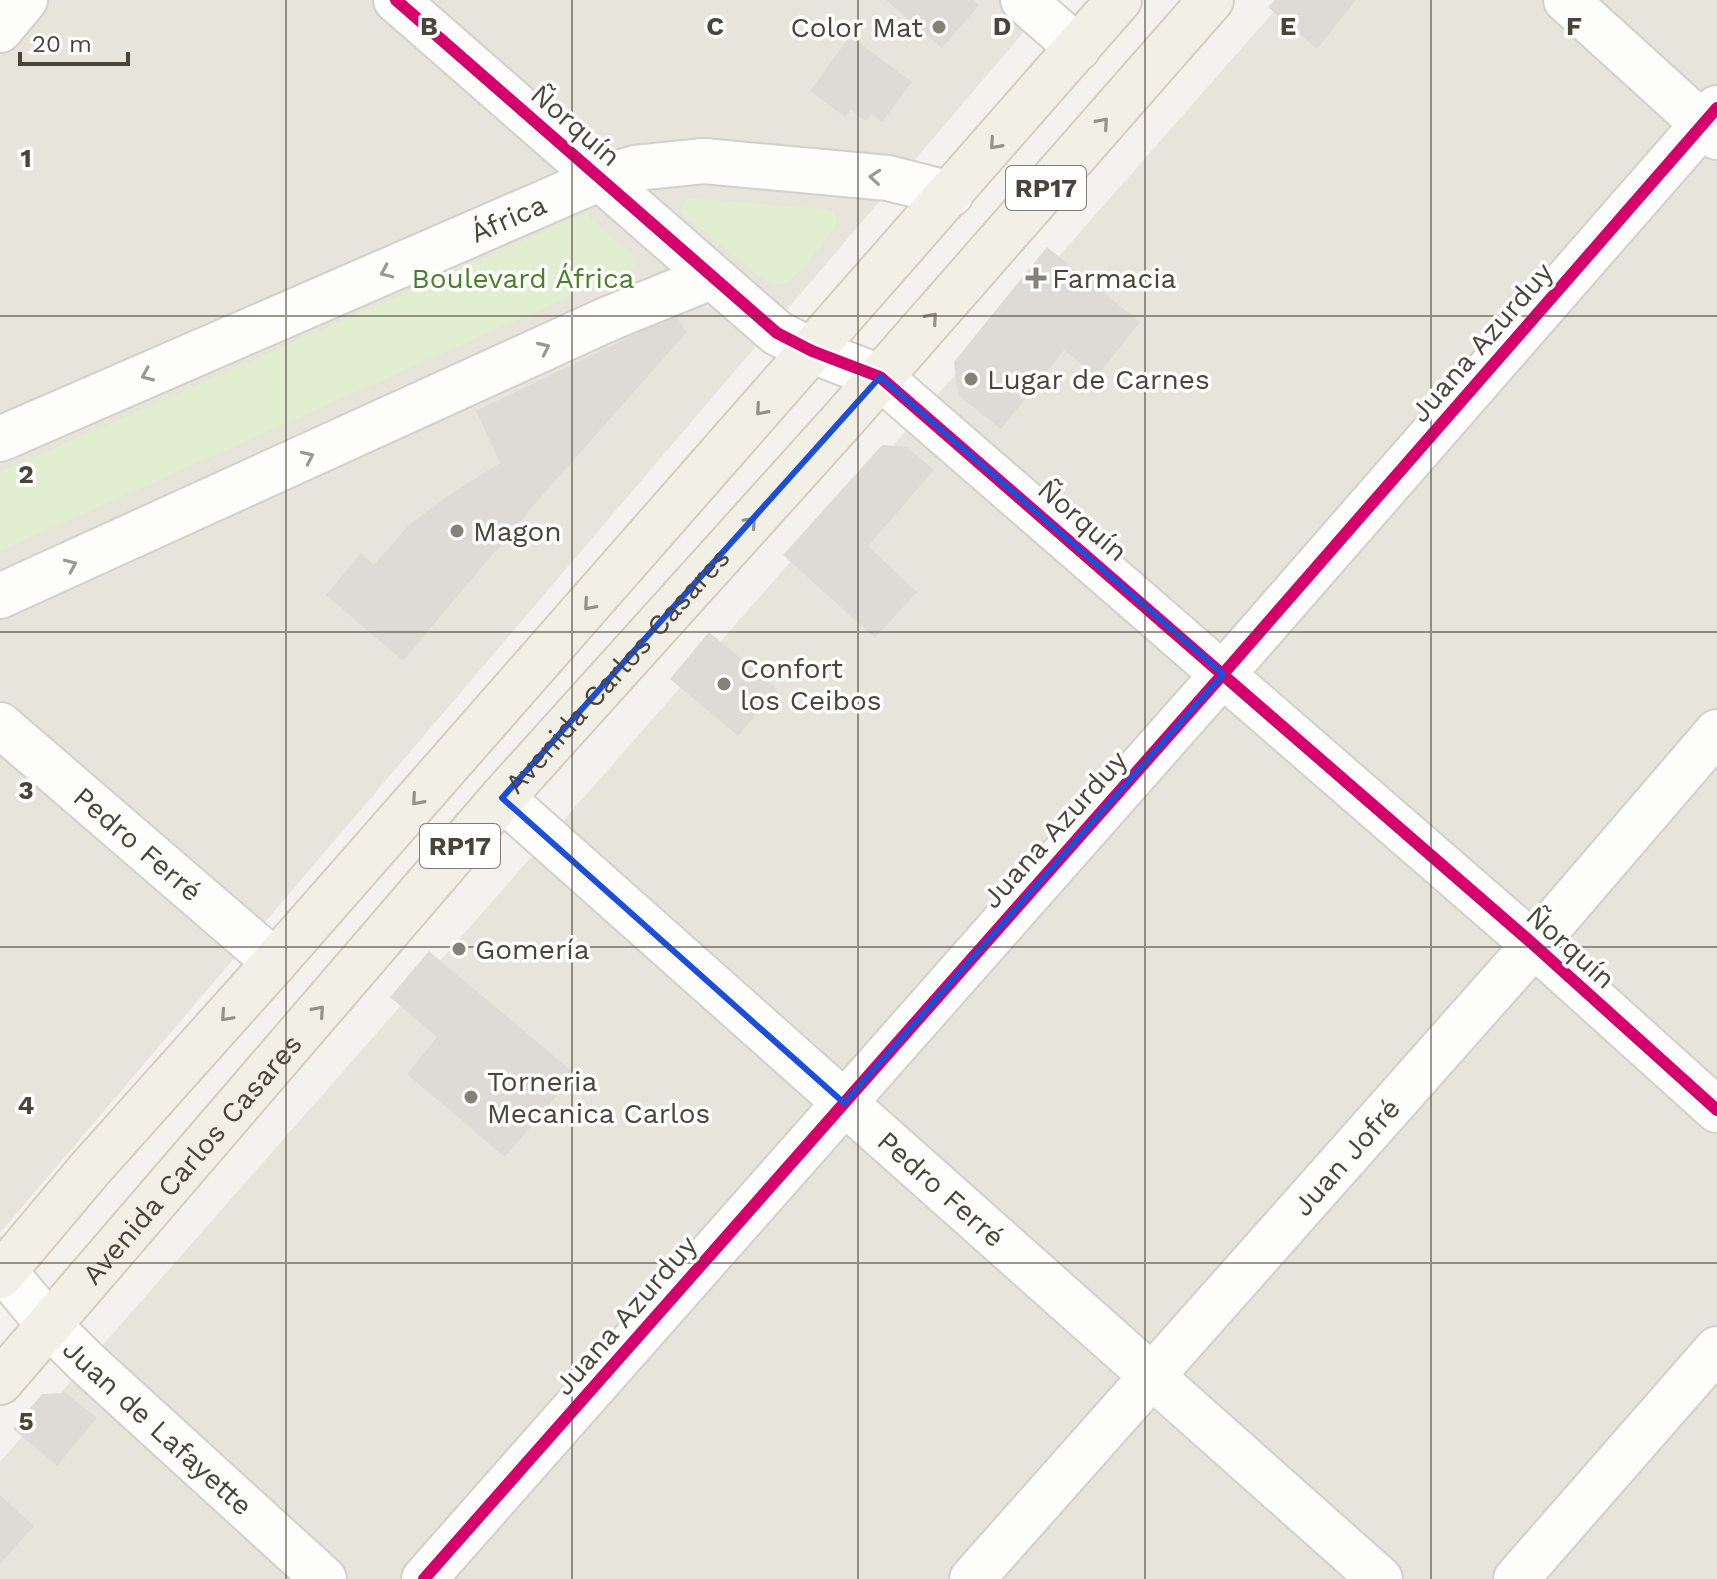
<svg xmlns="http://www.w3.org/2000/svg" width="1717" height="1579" font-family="'Work Sans',sans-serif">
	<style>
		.residential { fill: #e7e4dc }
		.green { fill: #e1eecf }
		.building { fill: #dedbd6 }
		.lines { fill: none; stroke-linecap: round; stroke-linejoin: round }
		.minor-casing { stroke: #d2d0cb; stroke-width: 48 }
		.major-casing { stroke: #d6cebb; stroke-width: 48 }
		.minor { stroke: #fdfdfc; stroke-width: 44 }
		.major { stroke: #f2efe6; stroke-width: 44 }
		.cycleway-casing { stroke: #fff; stroke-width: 17 }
		.cycleway { stroke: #d6006c; stroke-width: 12 }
		.oneway { stroke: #969187 }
		.oneway2 { stroke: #9b9791 }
		.marked { fill: none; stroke: #1d4ed8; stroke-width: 6; stroke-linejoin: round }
		.grid { fill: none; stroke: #4b4439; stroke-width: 2; stroke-opacity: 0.55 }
		.poi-dot { fill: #868178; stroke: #fff; stroke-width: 3 }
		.labels { text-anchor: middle; stroke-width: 7; stroke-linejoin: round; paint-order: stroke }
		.shield { fill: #fff; stroke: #817c74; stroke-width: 2 }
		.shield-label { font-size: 26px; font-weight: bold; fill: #4b4439 }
		.poi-label { font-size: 28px; fill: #4b4439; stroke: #fff; text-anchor: start }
		.street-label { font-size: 28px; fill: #4b4439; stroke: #fff }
		.park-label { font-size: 28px; fill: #4a7f2a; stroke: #fff }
		.grid-label { font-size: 26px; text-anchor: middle; font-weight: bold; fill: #4b4439; stroke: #fff; stroke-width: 7; stroke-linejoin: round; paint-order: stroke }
	</style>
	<rect width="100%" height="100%" fill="#f4f2ee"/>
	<path class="residential" d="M0,0h1051l-1051,1233z
		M1284,0h433v1579h-1717v-117z"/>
	<path class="green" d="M688,198l138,11 9,4 2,11c-11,14 -39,57 -55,60 -7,2 -13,-1 -18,-4l-85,-68z
		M585,213l52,46 -1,8 -636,284v-79z"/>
	<path class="building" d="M886,0h88l5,5 -37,43z
		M1275,0h81l-39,49 -49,-42z
		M850,36l62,46 -30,40 -11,-8 -5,7 -15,-11 -6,7 -35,-26z
		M1047,247l93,75 -43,54 -33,-26 -63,79 -43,-34 -4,-33z
		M675,315l12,17 -147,166 -137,163 -77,-66 35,-42 13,12 35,-40 43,-32 48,-30 -24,-52z
		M882,445l25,2 27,23 -66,76 49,46 -42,46 -92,-83z
		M709,632l68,57 -39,47 -68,-57z
		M429,951l146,123 -70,83 -98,-83 30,-37 -47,-40z
		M66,1393l31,25 -40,48 -44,-37 29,-35z
		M0,1495l34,31 -34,38z"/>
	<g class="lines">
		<defs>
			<g id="minor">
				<path d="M396,0l381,333 35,18 68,26 654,568 183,165"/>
				<path d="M1023,0l55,48"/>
				<path d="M1566,0l151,137"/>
				<path d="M0,30l25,-30"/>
				<path id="s1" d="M0,439l601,-261 34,-10 69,-7 184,17 63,16"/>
				<path d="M0,596l608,-277 103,-42"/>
				<path id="s2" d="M0,725l275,237"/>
				<path id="s3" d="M502,798l878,781"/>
				<path id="s4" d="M0,1266l49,59 36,36 239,218"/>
				<path d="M424,1579l799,-905 494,-566"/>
				<path id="s5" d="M972,1579l562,-634 183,-213"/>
				<path d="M1516,1579l201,-230"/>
			</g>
			<g id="major">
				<path d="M0,1276l89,-106 186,-208 844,-962"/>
				<path id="s6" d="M0,1382l502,-584 339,-376 370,-422"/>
			</g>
		</defs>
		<use href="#minor" class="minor-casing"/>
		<use href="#major" class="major-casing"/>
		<use href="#minor" class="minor"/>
		<use href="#major" class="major"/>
		<defs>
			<path id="cycleway" d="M396,0l381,333 35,18 68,26 654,568 183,165
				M424,1579l799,-905 494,-566"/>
		</defs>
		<use href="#cycleway" class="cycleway-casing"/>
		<use href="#cycleway" class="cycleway"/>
	</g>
	<defs><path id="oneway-chevron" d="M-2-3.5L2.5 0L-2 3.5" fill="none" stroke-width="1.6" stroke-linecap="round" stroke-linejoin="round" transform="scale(2)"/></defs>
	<g class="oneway">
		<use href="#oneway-chevron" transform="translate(1103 123) rotate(-49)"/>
		<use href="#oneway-chevron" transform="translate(995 144) rotate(131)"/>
		<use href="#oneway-chevron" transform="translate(932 318) rotate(-49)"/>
		<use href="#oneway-chevron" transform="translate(761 410) rotate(131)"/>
		<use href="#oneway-chevron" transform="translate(751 522) rotate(-48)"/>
		<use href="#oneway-chevron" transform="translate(589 605) rotate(131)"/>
		<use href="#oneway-chevron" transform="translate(417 800) rotate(131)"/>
		<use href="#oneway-chevron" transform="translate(319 1011) rotate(-49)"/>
		<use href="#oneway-chevron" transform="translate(226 1016) rotate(132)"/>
	</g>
	<g class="oneway2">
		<use href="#oneway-chevron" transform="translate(875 177) rotate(-175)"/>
		<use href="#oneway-chevron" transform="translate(386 272) rotate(156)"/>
		<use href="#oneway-chevron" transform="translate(544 348) rotate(-25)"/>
		<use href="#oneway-chevron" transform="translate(147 375) rotate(157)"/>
		<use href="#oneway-chevron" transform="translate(308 457) rotate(-25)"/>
		<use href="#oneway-chevron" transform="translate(71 565) rotate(-24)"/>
	</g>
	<path class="marked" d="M880,377l343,297 -379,429 -342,-305z"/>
	<path class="grid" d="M286,0v1579M572,0v1579M858,0v1579M1145,0v1579M1431,0v1579M0,316h1717M0,632h1717M0,947h1717M0,1263h1717"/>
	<g class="poi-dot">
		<circle cx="939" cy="27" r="8"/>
		<path d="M1032 266h8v8h8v8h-8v8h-8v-8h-8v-8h8z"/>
		<circle cx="971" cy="379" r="8"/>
		<circle cx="457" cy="531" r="8"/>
		<circle cx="724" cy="684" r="8"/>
		<circle cx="459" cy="949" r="8"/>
		<circle cx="471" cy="1097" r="8"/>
	</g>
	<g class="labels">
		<g class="shield">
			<rect x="1006" y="166" width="80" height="44" rx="6"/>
			<rect x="420" y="824" width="80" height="44" rx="6"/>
		</g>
		<g class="shield-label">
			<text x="1046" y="197">RP17</text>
			<text x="460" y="855">RP17</text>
		</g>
		<g class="poi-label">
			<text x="923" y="37" text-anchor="end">Color Mat</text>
			<text x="1052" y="288">Farmacia</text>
			<text x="987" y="389">Lugar de Carnes</text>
			<text x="473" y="541">Magon</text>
			<text x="740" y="678">Confort<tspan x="740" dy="32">los Ceibos</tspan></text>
			<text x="475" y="959">Gomería</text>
			<text x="487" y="1091">Torneria<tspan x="487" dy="32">Mecanica Carlos</tspan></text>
		</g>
		<g class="street-label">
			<text transform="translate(576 125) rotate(41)" y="10">Ñorquín</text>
			<text dy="10" stroke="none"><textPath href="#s1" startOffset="554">África</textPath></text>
			<text transform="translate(1481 342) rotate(-49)" y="10">Juana Azurduy</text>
			<text transform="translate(1083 520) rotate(41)" y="10">Ñorquín</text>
			<text dy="10" stroke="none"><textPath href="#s6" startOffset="942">Avenida Carlos Casares</textPath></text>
			<text transform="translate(1054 829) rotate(-48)" y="10">Juana Azurduy</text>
			<text dy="10" stroke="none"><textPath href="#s2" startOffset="182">Pedro Ferré</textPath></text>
			<text transform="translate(1571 947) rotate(42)" y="10">Ñorquín</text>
			<text dy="10" stroke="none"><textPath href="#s5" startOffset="564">Juan Jofré</textPath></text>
			<text dy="10" stroke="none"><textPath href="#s6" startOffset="294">Avenida Carlos Casares</textPath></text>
			<text dy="10" stroke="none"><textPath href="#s3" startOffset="588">Pedro Ferré</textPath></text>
			<text transform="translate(625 1315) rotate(-49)" y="10">Juana Azurduy</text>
			<text dy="10" stroke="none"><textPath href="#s4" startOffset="226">Juan de Lafayette</textPath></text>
		</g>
		<g class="park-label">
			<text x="523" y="288">Boulevard África</text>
		</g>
	</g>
	<g class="grid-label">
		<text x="429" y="35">B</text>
		<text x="715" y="35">C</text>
		<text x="1002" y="35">D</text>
		<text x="1288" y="35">E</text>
		<text x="1574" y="35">F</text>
		<text x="26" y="167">1</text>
		<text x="26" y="483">2</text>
		<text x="26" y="799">3</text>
		<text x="26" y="1114">4</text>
		<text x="26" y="1430">5</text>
	</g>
	<path d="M20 52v12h108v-12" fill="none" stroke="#4b4439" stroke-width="4"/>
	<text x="32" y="52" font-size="24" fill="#4b4439" stroke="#ffffff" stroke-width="6" paint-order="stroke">20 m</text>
</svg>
